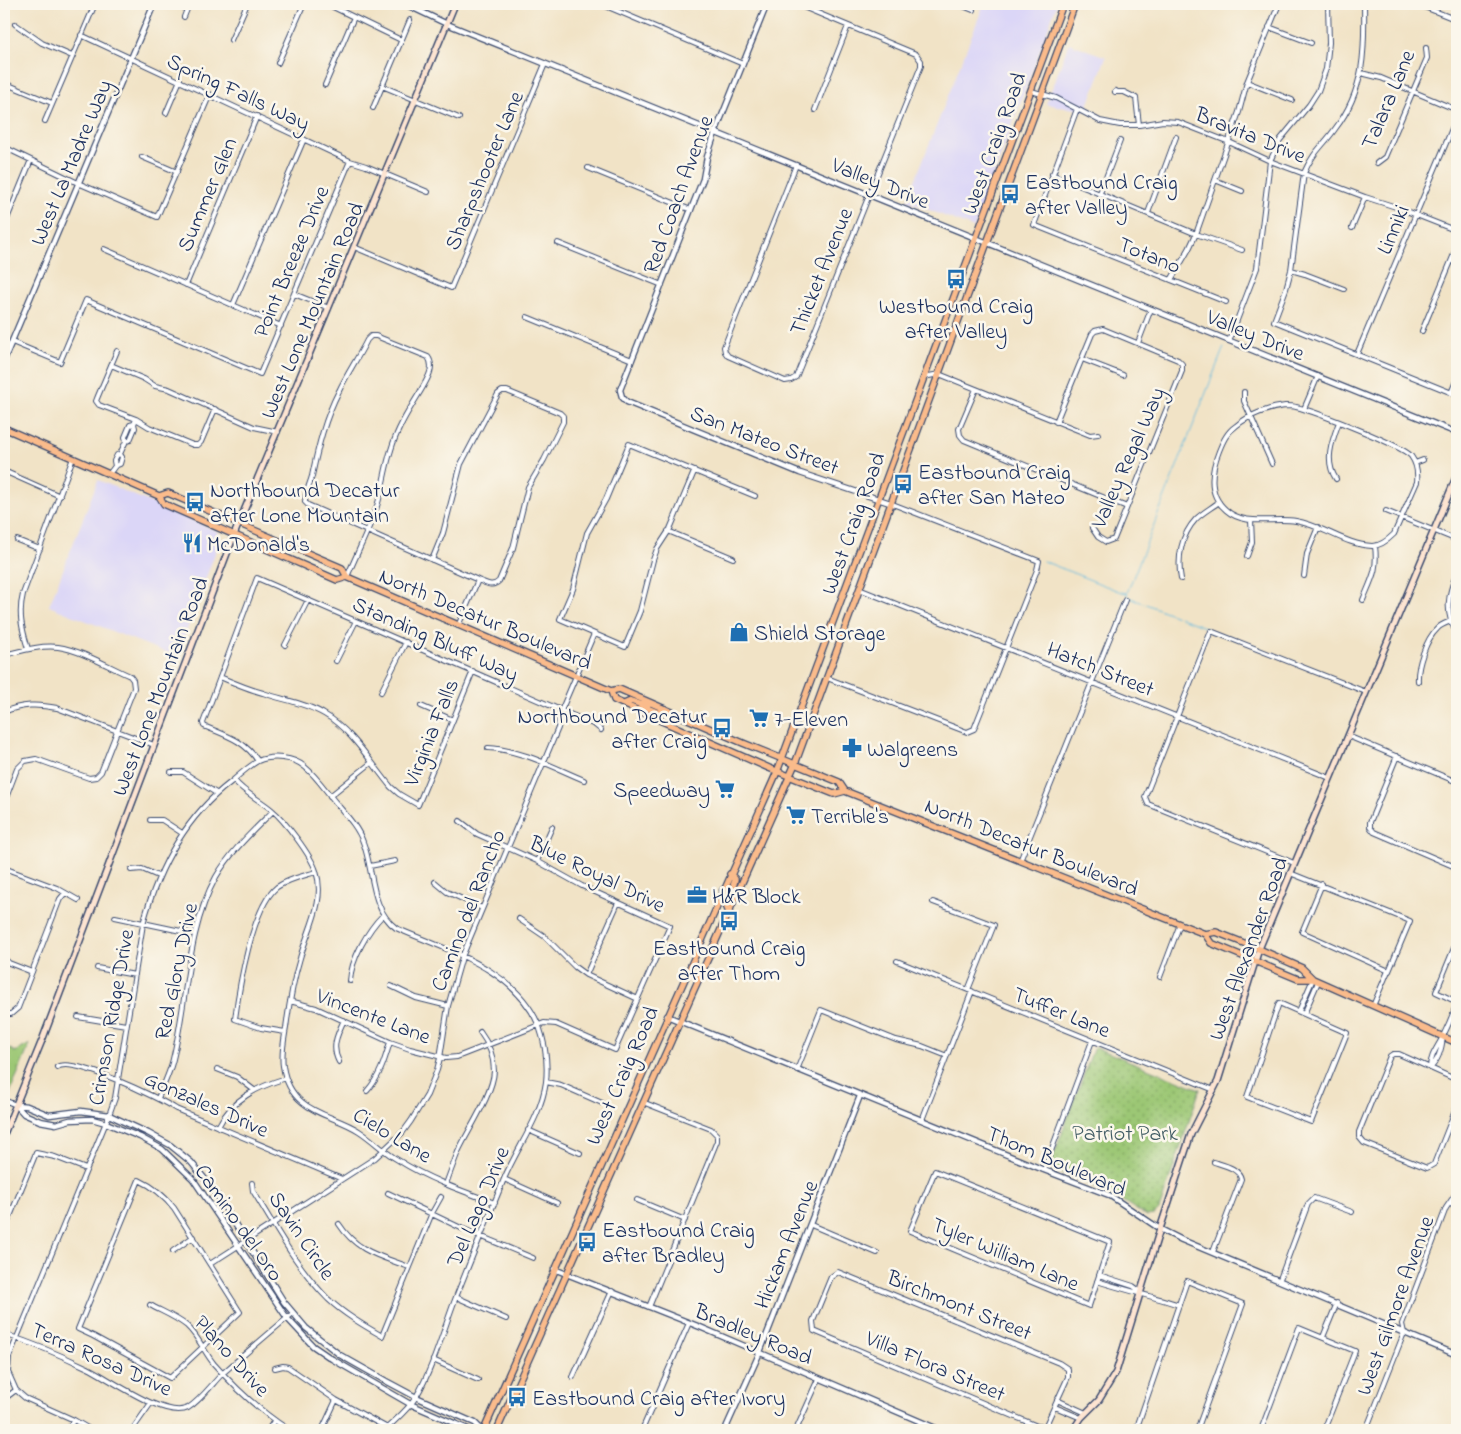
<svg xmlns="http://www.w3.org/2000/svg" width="1461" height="1434" font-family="'Indie Flower',sans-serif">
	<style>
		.built { fill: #dbd6f7 }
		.grass { fill: url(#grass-tufts); stroke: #5c7b69 }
		.park { fill: url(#park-dots); stroke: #5c7b69 }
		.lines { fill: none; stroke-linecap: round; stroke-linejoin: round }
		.stream { stroke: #63bbe0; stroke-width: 1 }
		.minor-casing { stroke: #3b4a6e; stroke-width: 6 }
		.tertiary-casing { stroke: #3b4a6e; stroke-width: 7 }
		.secondary-casing { stroke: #3b4a6e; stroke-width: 8 }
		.primary-casing { stroke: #3b4a6e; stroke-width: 8 }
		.minor { stroke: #fff; stroke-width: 4 }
		.tertiary { stroke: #fff; stroke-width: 4.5 }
		.secondary { stroke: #fde4d1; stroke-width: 5 }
		.primary { stroke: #fabb8b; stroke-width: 5.5 }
		.labels { text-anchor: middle; stroke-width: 5; stroke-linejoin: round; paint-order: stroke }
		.street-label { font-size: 22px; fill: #1b2f5e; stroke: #fbf7ec }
		.poi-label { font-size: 22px; fill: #1b2f5e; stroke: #fbf7ec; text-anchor: start }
		.park-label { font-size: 22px; fill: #425d65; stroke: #fbf7ec }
	</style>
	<defs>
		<pattern id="grass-tufts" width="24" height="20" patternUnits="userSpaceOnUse" patternTransform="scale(1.25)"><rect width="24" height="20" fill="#9cc774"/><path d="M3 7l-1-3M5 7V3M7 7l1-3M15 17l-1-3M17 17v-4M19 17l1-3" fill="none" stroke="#7ea262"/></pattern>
		<pattern id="park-dots" width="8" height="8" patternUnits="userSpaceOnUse" patternTransform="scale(1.25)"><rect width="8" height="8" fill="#9cc774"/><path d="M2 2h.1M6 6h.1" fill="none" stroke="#7ea262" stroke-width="1.8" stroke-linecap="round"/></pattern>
	</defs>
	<rect width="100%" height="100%" fill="#fbf7ec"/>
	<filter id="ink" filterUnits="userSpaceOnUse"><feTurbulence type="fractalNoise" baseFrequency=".02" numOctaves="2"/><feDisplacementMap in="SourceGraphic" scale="10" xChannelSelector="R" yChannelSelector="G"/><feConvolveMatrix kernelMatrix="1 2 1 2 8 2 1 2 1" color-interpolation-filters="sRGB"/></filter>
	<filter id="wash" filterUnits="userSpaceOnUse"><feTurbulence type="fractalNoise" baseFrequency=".0096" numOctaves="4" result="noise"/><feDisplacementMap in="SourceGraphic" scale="20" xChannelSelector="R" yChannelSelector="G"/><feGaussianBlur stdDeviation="1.12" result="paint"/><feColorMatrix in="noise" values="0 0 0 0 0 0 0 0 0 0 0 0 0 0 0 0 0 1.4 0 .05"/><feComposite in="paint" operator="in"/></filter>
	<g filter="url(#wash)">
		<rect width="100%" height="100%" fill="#f1e3c6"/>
		<path class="built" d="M984,4h73l-83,224 -67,-27z
			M1069,43l37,14 -20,54 -40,-7z
			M98,480l119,51 4,6 -44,120 -128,-51z"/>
		<path class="grass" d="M30,1044l-26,63v-62l11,7z"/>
		<path class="park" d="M1094,1047l106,42 -41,121 -5,5 -8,1 -37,-24 -60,-24z"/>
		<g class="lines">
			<path class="stream" d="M1043,561l78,31 6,1 1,4 79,31
				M1127,593l97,-246"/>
		</g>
	</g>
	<g filter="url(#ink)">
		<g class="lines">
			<defs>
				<path id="minor" d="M327,4l74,36
					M601,4l142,60
					M796,4l120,50 5,7v5l-125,311 -5,3 -6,1 -57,-25 -3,-4 -1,-5 72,-182
					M958,4l15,6
					M1364,4c1,46 1,86 -29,125 -12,17 -22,23 -31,44l-13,97 -5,19 -12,32 183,74
					M1417,4l40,16
					M184,17l5,-13
					M15,24l27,19 30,13
					M1269,27l42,16
					M81,35l269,126 16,5 62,26
					M231,40l16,-36
					M278,63l26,-59
					M1361,73l20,5 76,32
					M1247,82l45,18
					M4,83l48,20
					M325,85l29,-68
					M382,86l77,32
					M1031,91l25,7 44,23 20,4h19l24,-4 15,1 51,20 41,19 95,36 31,10 61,24
					M1116,91l-1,1h9l12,6 3,27
					M373,108l37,-88
					M1077,109l-43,116 192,77
					M815,110l33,-84
					M166,113l14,-33
					M45,121l50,-117
					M4,147l74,36 79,34 53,-123
					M142,157l35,15
					M1377,163l8,-6 42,-99 -1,-10
					M588,168l103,42
					M1052,174l144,60 46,16
					M1215,180l27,11
					M1100,193l20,-52
					M1148,213l28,-76
					M4,226l27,-66
					M1352,228l13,-31
					M558,243l104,42
					M354,247l97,41 94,-224
					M104,249l177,77
					M1291,270l14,4 39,15
					M1171,280l18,-31 7,-15 43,-122 8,-30 32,-78
					M186,285l71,-169
					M294,294l35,14
					M233,305l71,-166
					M527,317l105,43
					M1422,331l35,-84
					M1229,341l28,-73 13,-107 10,-21 29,-35 9,-14 8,-22 3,-26 -1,-39
					M12,342l48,20 26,-62 174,74 90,-213
					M1138,343l13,-34
					M117,351l-19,45 -2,5 3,4 37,14 13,8 44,18h5l3,-3 14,-33
					M1357,354l100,-237
					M1082,359l41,16
					M111,365l33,14 11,7 14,3 85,38 24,5
					M924,377l15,-3 151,61 8,-1
					M976,389l-17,40 1,6 4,5 163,67
					M1244,392v9l28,63
					M1451,393l6,-14
					M1285,406c4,0 8,0 11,1 18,4 105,38 115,49 5,7 7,17 6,26l-23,52c-6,6 -13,12 -22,12 -27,-1 -50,-21 -76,-25 -23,-4 -51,6 -70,-11 -19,-16 -15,-39 -7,-59 4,-10 8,-19 17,-25 13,-11 32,-18 49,-20z
					M1304,409l14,-33
					M1056,422l36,-88 3,-3 8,-2 75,31 4,4v7l-68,168 -8,3 -8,-5 -6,-9
					M126,441l-1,-4 5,-12 4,-1
					M1415,463l8,-3
					M115,466l-1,-5 3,-6 3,-1 6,-13 4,-1 5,-12 -1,-4 2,-5
					M4,471l56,25
					M694,472l-24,57 -13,20 -4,11 -13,51 -15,36 -65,-28 13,-30 14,-56 19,-34 23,-55 126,52
					M109,474l6,-8 5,-2 2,-7 -2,-3
					M1336,479c-12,-18 -4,-38 3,-57
					M1386,511l71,29
					M668,531l65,27
					M17,540l23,9
					M1247,556l5,-14 -1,-22
					M1457,573c-9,21 -13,40 0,60
					M1304,576l3,-22 11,-27
					M347,577c10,-24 22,-47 30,-71 6,-18 8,-38 14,-56 6,-21 18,-40 29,-58 6,-11 16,-24 8,-35l-52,-21h-5l-4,4c-9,18 -20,34 -28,51 -14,27 -21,56 -27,85 -2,8 -7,17 -7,26l3,3 170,75c8,3 14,8 21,1l14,-33 15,-61 16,-27 19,-38v-6l-3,-3 -53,-22h-5l-4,3 -37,70 -18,69 -11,27
					M1181,579c-4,-21 0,-44 15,-60 6,-6 15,-11 23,-17
					M859,589l471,189
					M1363,600c9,-22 15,-30 12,-54
					M458,626l20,-46
					M285,645l23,-45
					M28,649c-6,-20 -10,-35 -5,-55l50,-136
					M4,655c17,-4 36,-10 54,-8 23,3 51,20 72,29l3,4 1,8 -33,84 -5,5 -7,1 -53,-19 -11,2 -8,8 -13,34
					M336,661l20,-40
					M220,677c14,6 28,12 43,16 20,7 43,10 61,21 27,15 48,50 67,73l8,7 19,11 55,-134
					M827,678l140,54 7,-3 63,-159 2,-9 -149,-58
					M1418,681c-1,-14 8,-42 19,-52 3,-4 9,-6 14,-8
					M381,692l25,-50
					M421,706l32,14
					M4,712c18,-8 34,-8 53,-4l97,37
					M1348,736l109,46
					M488,748c34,2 65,19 96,32
					M1397,756l-27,66v5l4,5 79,34
					M258,761c-14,-21 -31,-25 -54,-35l-1,-3 54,-145 338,147 6,5
					M171,772h12l33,21
					M234,780c10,13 25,19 38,30 12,10 39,45 44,61 10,30 -8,58 -16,87 -7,23 -11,47 -14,70 -2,12 -5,26 -3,38 2,13 8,27 19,36 16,14 39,17 57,29 14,9 25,21 39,29 30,19 64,31 97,43
					M330,796l41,-33
					M150,820h12l20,13
					M537,861l15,-34
					M1020,861l105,-261
					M1294,863l-146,-59 -3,-7 66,-166 155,61
					M370,866l25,-5
					M4,868l53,20 21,12
					M131,870l11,-1 16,7
					M1290,873l120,48 -21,50 -87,-39 20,-48
					M435,882l12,10 35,16
					M933,902l61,23 -26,65
					M115,917l80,17
					M519,919l25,17 31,31 11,8 52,24
					M1457,941l-21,51 21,10
					M4,958l5,5 23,9
					M897,961l317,129
					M97,968l38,7
					M586,975l32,-72
					M1160,977l20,-53
					M350,981c1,-22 18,-51 33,-66
					M391,986l25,12 32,8
					M290,1001l26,7 74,34 20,7 36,9 11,-1 87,-34 12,1 59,26 55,-124 -88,-40 -45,-25 -60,-27 -17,-13
					M1279,1003l68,30 -36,89 -64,-25z
					M1373,1006l15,-35
					M1299,1011l14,-32
					M4,1014h7l7,-6 42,-109 5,-6
					M1304,1014l14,-32
					M78,1017l48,8
					M285,1032l-24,-4 -26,-9c4,-31 17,-112 42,-132 11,-8 26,-11 39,-15
					M339,1062c-8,-15 -2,-27 5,-42
					M57,1067c16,-11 102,31 119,42l166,70
					M1430,1068c0,-13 9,-22 14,-34 5,-10 9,-20 13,-31
					M1430,1068c9,-8 12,-20 13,-32
					M217,1069l20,8 17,13
					M797,1070l24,-60 75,30 26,6 25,10
					M1457,1080l-58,-26h-6l-3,2 -31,76v5l5,6 63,25 7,-4 23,-58
					M546,1082l15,3 41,18
					M367,1091c13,-14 18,-32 23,-49
					M158,1098c6,-13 12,-26 15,-39 15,-60 13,-127 43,-182 15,-26 36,-45 57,-66
					M4,1100l12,5
					M645,1103l66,26 6,6v6l-68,166
					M922,1120l50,-129
					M218,1127c14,-28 39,-40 68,-49
					M528,1130l52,23
					M1044,1170l48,-129
					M935,1171l175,71 -21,64 -179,-75z
					M504,1179l53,24
					M139,1180c15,7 25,15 35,28l66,104 -70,66 -77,-42 -15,-7z
					M252,1183l1,8c23,37 44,77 75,108 16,15 35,26 54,37l50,-123 9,-16
					M446,1184c4,-11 8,-22 12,-32 10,-22 35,-58 36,-81 0,-15 -5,-27 -14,-39
					M388,1193l73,35 72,30
					M637,1200l48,20
					M1450,1203l7,6
					M339,1224c18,28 41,32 70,43
					M811,1225l66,28
					M4,1231l32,-78 19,4 31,12
					M173,1251l20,-14
					M1213,1252l28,-73c-2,-11 -18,-14 -27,-17
					M210,1264l165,-106 28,-26 8,-11 16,-26 10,-25 3,-12 8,-52 14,-49 96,-229 3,-17 33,-77
					M838,1272l221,91 9,6v8l-23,50 -8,-1 -223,-95 -1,-10 18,-44z
					M1099,1275l34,11 8,6
					M1280,1279l28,-75 6,-6 38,14
					M1097,1281c28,9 55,15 82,24
					M456,1297l50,22
					M150,1305c13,7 26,12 37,21 12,11 17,26 27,38 22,25 47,48 75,66
					M4,1334c28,9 57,21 84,34 21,10 78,52 100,40 13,-8 24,-24 35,-35 23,-20 46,-40 69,-59
					M1323,1337l14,-34
					M433,1360l45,20
					M275,1368l8,-2 5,1 48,33 55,30
					M573,1377l39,-86
					M4,1399l12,-9
					M1057,1400l29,13
					M1055,1407l26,11
					M66,1430l8,-10
					M91,1430l-17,-10 -49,-22 -9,-8 -8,-18 1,-15 100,-242 6,-17 28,-174c15,-56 41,-106 88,-142 8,-7 18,-16 27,-21 14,-6 36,-4 47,6 10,8 19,21 27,31 11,14 25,27 31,44 11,28 7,67 33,86 52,23 119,40 143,98 6,17 9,37 7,56 -5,35 -28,64 -42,97 -17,42 -35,84 -51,126 -11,30 -21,65 -37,92 -8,13 -20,22 -31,33
					M132,1430l19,-27
					M268,1430l6,-9
					M322,1430l14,-30
					M642,1430l47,-107
					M796,1430l23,-51
					M918,1430l3,-8
					M1136,1430l51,-149 56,23 -46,126
					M1261,1430l38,-102 56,23 -31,79
					M1366,1430l38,-97 -2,-9 44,-116 11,-16"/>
				<path id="tertiary" d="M405,4l42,20 1010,409
					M767,4l-52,129 -8,24 -4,22 -83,211 2,7 5,5 173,71 90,30
					M4,360l150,-356
					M667,1016l377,154 65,25 51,34 22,11 275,115
					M16,1105l11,1 22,9 32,-4 28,4 39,18 22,12 21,17 22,27 71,113 22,26 34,27 46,26 30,16 59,26 7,7
					M16,1105l8,9 16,7 16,3 14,-4 22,-1 14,4 34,14 22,12 31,30 94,139 26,28 19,13 78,45 60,26
					M554,1269l146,58 240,103
					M725,1430l35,-78 100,-256"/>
				<path id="secondary" d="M4,1134l39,-96 191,-503 221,-531
					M1073,1430l8,-12 18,-18 17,-28 44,-143 31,-95 27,-53 41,-132 198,-474"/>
				<path id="primary" d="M4,428l155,68 5,8 173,76 10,-3
					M159,496l9,-3 174,75 5,9 264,114 8,-2 124,54 96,39 6,9 360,143 11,-2 43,17 43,19 11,11 144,64
					M611,691l3,9 155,68 65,26 11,-3
					M624,704l7,-3 11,4 6,-1
					M637,710l10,-2 12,5 6,-4
					M730,874l5,5c-1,8 -6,11 1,18
					M723,890l5,5 -2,10 3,8
					M1205,934l6,9 87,36h15
					M484,1430l293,-658 286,-768
					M497,1430l298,-666 280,-760"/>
			</defs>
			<use href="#minor" class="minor-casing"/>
			<use href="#tertiary" class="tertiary-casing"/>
			<use href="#secondary" class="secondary-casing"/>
			<use href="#primary" class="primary-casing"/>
			<use href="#minor" class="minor"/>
			<use href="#tertiary" class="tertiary"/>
			<use href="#secondary" class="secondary"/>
			<use href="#primary" class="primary"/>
		</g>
	</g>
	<defs>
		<symbol id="bus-bare" viewBox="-9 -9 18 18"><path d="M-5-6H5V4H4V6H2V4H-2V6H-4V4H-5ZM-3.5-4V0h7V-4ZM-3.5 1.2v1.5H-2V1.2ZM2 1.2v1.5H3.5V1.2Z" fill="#1f6fb2" stroke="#fbf7ec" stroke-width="2.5" paint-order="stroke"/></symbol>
		<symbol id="restaurant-bare" viewBox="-9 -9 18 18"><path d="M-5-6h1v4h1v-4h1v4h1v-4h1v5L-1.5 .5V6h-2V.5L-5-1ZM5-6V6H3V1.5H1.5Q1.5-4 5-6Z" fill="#1f6fb2" stroke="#fbf7ec" stroke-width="2.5" paint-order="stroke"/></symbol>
		<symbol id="shop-bare" viewBox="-9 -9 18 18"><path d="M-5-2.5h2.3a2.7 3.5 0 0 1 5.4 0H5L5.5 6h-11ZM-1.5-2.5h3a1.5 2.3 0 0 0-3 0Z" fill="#1f6fb2" stroke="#fbf7ec" stroke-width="2.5" paint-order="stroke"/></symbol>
		<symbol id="supermarket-bare" viewBox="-9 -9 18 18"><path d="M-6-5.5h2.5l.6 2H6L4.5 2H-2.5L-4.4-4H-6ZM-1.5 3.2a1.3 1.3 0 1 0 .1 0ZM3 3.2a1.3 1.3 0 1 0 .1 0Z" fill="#1f6fb2" stroke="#fbf7ec" stroke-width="2.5" paint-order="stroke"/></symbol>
		<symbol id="pharmacy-bare" viewBox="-9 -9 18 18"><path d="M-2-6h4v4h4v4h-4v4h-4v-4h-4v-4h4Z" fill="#1f6fb2" stroke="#fbf7ec" stroke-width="2.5" paint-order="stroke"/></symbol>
		<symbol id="office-bare" viewBox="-9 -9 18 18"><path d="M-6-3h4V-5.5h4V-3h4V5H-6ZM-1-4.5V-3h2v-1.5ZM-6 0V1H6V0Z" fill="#1f6fb2" stroke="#fbf7ec" stroke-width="2.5" paint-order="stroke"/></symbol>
	</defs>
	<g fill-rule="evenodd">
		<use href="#bus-bare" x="996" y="180" width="28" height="28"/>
		<use href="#bus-bare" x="942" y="265" width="28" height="28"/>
		<use href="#bus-bare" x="889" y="470" width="28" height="28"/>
		<use href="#bus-bare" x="181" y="488" width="28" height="28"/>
		<use href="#restaurant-bare" x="178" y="529" width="28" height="28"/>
		<use href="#shop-bare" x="725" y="618" width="28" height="28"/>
		<use href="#supermarket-bare" x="745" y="704" width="28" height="28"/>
		<use href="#bus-bare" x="708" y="714" width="28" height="28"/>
		<use href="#pharmacy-bare" x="838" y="734" width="28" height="28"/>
		<use href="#supermarket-bare" x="711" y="775" width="28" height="28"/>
		<use href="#supermarket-bare" x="782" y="801" width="28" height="28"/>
		<use href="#office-bare" x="683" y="881" width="28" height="28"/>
		<use href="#bus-bare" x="715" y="907" width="28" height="28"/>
		<use href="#bus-bare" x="573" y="1228" width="28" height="28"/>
		<use href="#bus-bare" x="503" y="1383" width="28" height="28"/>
	</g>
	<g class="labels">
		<g class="street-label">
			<text transform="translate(239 91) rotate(25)" y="8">Spring Falls Way</text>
			<text transform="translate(1387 99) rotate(-67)" y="8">Talara Lane</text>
			<text transform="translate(1251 134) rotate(22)" y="8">Bravita Drive</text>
			<text transform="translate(993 143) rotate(-70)" y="8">West Craig Road</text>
			<text transform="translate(70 162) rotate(-67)" y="8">West La Madre Way</text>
			<text transform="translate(483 170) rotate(-67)" y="8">Sharpshooter Lane</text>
			<text transform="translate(881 182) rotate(22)" y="8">Valley Drive</text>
			<text transform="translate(206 194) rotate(-67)" y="8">Summer Glen</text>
			<text transform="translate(677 194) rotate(-70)" y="8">Red Coach Avenue</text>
			<text transform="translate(1392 229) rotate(-67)" y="8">Linniki</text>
			<text transform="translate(1150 254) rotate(22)" y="8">Totano</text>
			<text transform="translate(290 261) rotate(-67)" y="8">Point Breeze Drive</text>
			<text transform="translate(820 271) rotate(-68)" y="8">Thicket Avenue</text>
			<text transform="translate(311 310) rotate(-67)" y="8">West Lone Mountain Road</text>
			<text transform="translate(1256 334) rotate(22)" y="8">Valley Drive</text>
			<text transform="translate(765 439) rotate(21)" y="8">San Mateo Street</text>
			<text transform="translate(1127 457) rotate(-66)" y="8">Valley Regal Way</text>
			<text transform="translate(852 523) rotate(-70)" y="8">West Craig Road</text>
			<text transform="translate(486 618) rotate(23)" y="8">North Decatur Boulevard</text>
			<text transform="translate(436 638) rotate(24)" y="8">Standing Bluff Way</text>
			<text transform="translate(1101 668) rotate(22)" y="8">Hatch Street</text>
			<text transform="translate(159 686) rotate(-69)" y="8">West Lone Mountain Road</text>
			<text transform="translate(430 732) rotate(-68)" y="8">Virginia Falls</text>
			<text transform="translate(1032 846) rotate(22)" y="8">North Decatur Boulevard</text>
			<text transform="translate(598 873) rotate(26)" y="8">Blue Royal Drive</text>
			<text transform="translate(467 910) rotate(-69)" y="8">Camino del Rancho</text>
			<text transform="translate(1247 948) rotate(-70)" y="8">West Alexander Road</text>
			<text transform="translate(175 971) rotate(-78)" y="8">Red Glory Drive</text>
			<text transform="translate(1062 1011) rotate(22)" y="8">Tuffer Lane</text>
			<text transform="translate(374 1015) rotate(21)" y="8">Vincente Lane</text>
			<text transform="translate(110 1017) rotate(-80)" y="8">Crimson Ridge Drive</text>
			<text transform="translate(621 1075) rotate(-66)" y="8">West Craig Road</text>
			<text transform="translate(207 1103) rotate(24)" y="8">Gonzales Drive</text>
			<text transform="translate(393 1134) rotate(31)" y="8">Cielo Lane</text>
			<text transform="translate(1057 1160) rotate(23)" y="8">Thom Boulevard</text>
			<text transform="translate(477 1206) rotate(-67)" y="8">Del Lago Drive</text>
			<text transform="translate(240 1222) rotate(55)" y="8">Camino del Oro</text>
			<text transform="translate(303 1235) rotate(56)" y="8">Savin Circle</text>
			<text transform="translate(785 1244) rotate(-68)" y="8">Hickam Avenue</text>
			<text transform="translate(1006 1253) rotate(23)" y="8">Tyler William Lane</text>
			<text transform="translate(960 1304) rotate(22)" y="8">Birchmont Street</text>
			<text transform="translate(1394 1305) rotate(-70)" y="8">West Gilmore Avenue</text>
			<text transform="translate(754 1333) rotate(23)" y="8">Bradley Road</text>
			<text transform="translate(233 1355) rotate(48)" y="8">Plano Drive</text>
			<text transform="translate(102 1358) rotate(24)" y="8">Terra Rosa Drive</text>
			<text transform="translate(936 1365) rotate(23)" y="8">Villa Flora Street</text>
		</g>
		<g class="poi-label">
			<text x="1025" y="189">Eastbound Craig<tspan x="1025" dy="25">after Valley</tspan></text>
			<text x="956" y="313" text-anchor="middle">Westbound Craig<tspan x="956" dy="25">after Valley</tspan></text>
			<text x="918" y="479">Eastbound Craig<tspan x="918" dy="25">after San Mateo</tspan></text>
			<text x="210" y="497">Northbound Decatur<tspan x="210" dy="25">after Lone Mountain</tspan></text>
			<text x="207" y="551">McDonald's</text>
			<text x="754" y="640">Shield Storage</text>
			<text x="707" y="723" text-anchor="end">Northbound Decatur<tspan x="707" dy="25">after Craig</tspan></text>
			<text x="774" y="726">7-Eleven</text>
			<text x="867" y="756">Walgreens</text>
			<text x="710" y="797" text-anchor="end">Speedway</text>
			<text x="811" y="823">Terrible's</text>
			<text x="712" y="903">H&amp;R Block</text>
			<text x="729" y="955" text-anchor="middle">Eastbound Craig<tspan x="729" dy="25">after Thom</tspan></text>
			<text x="602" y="1237">Eastbound Craig<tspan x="602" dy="25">after Bradley</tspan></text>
			<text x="532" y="1405">Eastbound Craig after Ivory</text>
		</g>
		<g class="park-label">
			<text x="1125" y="1140">Patriot Park</text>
		</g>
	</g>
	<rect width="1461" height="1434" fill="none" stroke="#fbf7ec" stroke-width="20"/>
</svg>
